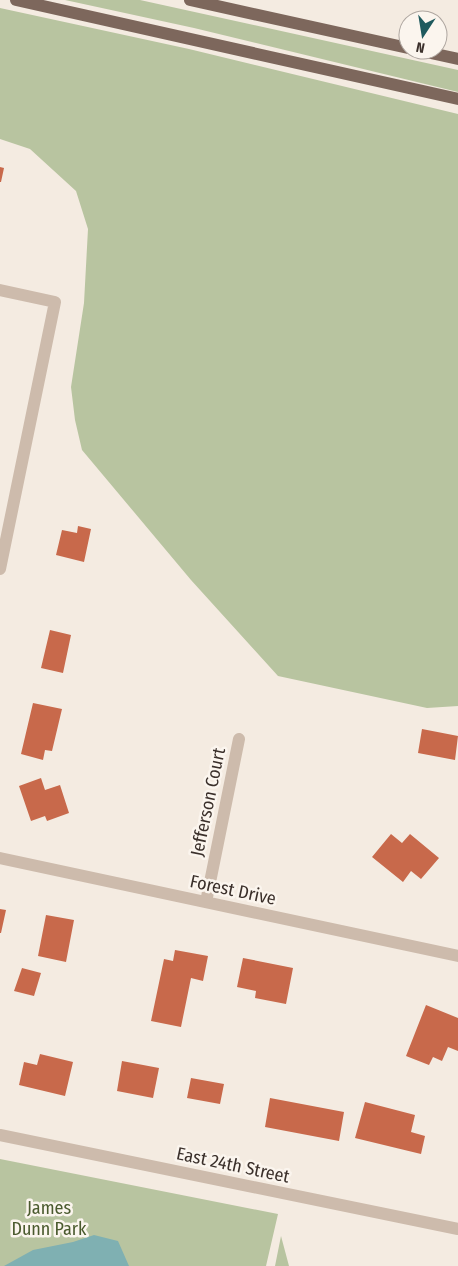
<svg xmlns="http://www.w3.org/2000/svg" width="458" height="1266" font-family="'Fira Sans Condensed',sans-serif">
	<style>
		.green { fill: #b8c4a0 }
		.water { fill: #7fb0b2 }
		.building { fill: #c8694b }
		.lines { fill: none; stroke-linecap: round; stroke-linejoin: round }
		.street { stroke: #cdbbac; stroke-width: 12 }
		.primary { stroke: #7d675c; stroke-width: 12 }
		.labels { text-anchor: middle; stroke-width: 5; stroke-linejoin: round; paint-order: stroke }
		.street-label { font-size: 18px; fill: #3b302b; stroke: #fbf5ee }
		.park-label { font-size: 18px; fill: #4a5a2e; stroke: #fbf5ee }
	</style>
	<rect width="100%" height="100%" fill="#f4ebe1"/>
	<path class="green" d="M65,0h75l318,70v22l-264,-64z
		M0,8l189,41 269,65v592l-31,2 -149,-32 -87,-96 -109,-130 -7,-30 -4,-33 13,-84 4,-74 -12,-38 -46,-42 -30,-10z
		M0,1159l278,55 -12,52h-266z
		M281,1236l8,30h-14z"/>
	<path class="water" d="M94,1235l24,6 11,25h-125l29,-16 40,-8z"/>
	<path class="building" d="M0,167l4,1 -3,14h-1z
		M78,526l13,3 -7,33 -28,-7 6,-25 15,3z
		M50,630l21,5 -8,38 -22,-5z
		M33,703l29,6 -10,42 -7,-1 -2,10 -22,-6z
		M422,729l36,7 -3,24 -37,-7z
		M41,778l4,12 15,-5 9,28 -22,8 -2,-5 -14,5 -12,-35z
		M391,834l11,9 8,-9 29,24 -18,21 -10,-8 -8,11 -31,-25z
		M0,909l6,1 -5,23h-1z
		M46,915l28,5 -8,42 -28,-6z
		M175,950l33,6 -5,25 -12,-3 -10,49 -30,-6 13,-62 9,2z
		M243,958l50,10 -7,36 -31,-6 1,-7 -19,-4z
		M22,968l19,5 -7,23 -20,-5z
		M426,1005l32,13v33l-10,-4 -6,14 -9,-4 -4,8 -23,-9z
		M40,1054l33,8 -8,34 -46,-11 5,-23 13,3z
		M122,1061l37,7 -6,30 -36,-7z
		M191,1078l33,6 -4,20 -33,-6z
		M270,1098l74,14 -5,29 -74,-14z
		M365,1102l50,13 -4,17 14,4 -4,18 -66,-16z"/>
	<g class="lines">
		<path class="street" d="M0,290l55,12 -55,267
			M0,858l458,98
			M206,902l33,-163
			M0,1135l458,94"/>
		<path class="primary" d="M16,0l442,99
			M190,0l218,48
			M417,50l41,9"/>
	</g>
	<g class="labels">
		<g class="street-label">
			<text transform="translate(208 802) rotate(-78)" y="6">Jefferson Court</text>
			<text transform="translate(233 890) rotate(12)" y="6">Forest Drive</text>
			<text transform="translate(233 1165) rotate(12)" y="6">East 24th Street</text>
		</g>
		<g class="park-label">
			<text x="49" y="1214">James<tspan x="49" dy="21">Dunn Park</tspan></text>
		</g>
	</g>
	<g transform="translate(423 35) rotate(192)"><circle r="24" fill="#fbf5ee" stroke="#aea6a0"/>
	<path d="M0-4L9 19L0 12L-9 19Z" fill="#1f5a5e"/>
	<text y="-8" font-size="14" font-weight="bold" text-anchor="middle" fill="#3b302b">N</text>
	</g>
</svg>
